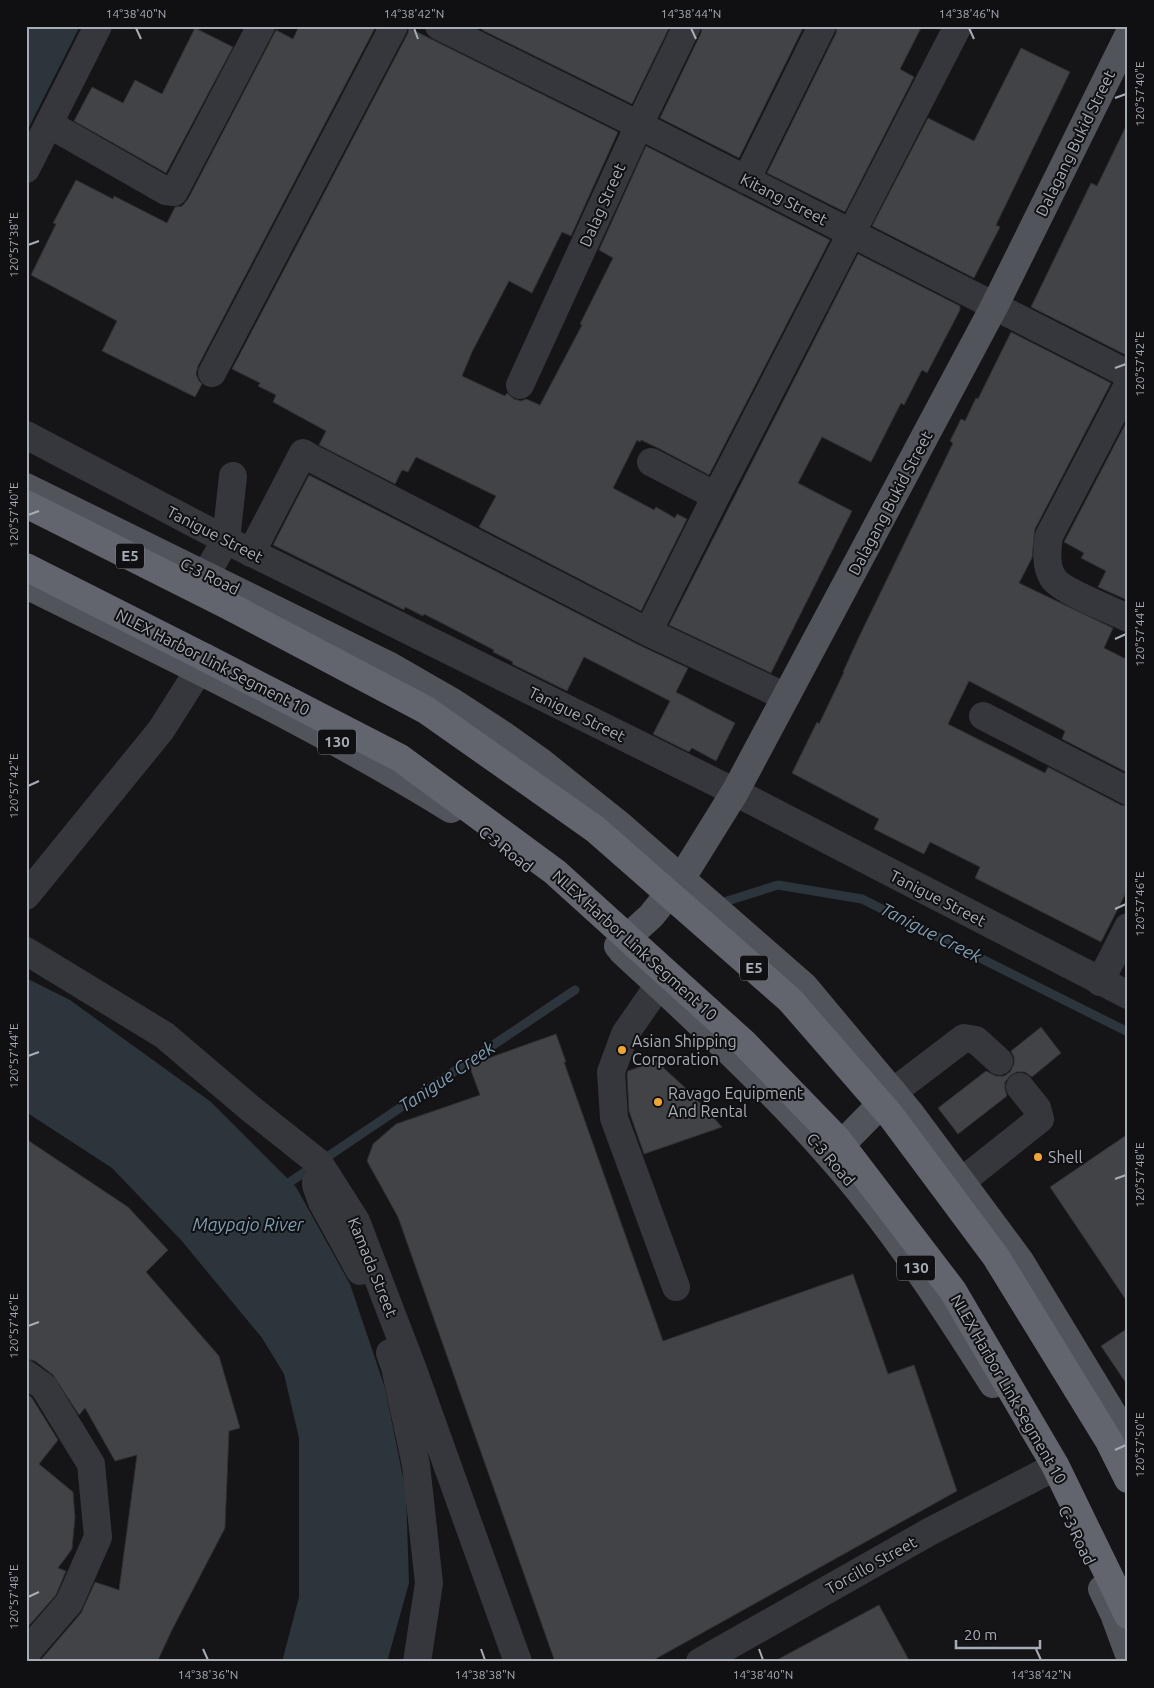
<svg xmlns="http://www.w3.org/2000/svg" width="1154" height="1688" font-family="Ubuntu,sans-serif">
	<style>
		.water { fill: #2b353b }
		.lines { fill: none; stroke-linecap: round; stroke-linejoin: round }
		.stream { stroke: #2b353b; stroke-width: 9 }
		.building { fill: #414347; stroke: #2f2f33 }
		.minor { stroke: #36373c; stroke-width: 28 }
		.major { stroke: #52545b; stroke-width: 28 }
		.highway { stroke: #62656d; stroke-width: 28 }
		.highway-bridge { stroke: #62656d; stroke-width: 28 }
		.ticks { fill: none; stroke: #a6adb7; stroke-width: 2 }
		.poi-dot { fill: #f2a531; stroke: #101012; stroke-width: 2 }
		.labels { text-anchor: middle; stroke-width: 4; stroke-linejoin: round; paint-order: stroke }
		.shield { fill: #101012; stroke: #797e86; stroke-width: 1 }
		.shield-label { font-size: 15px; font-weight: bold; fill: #a6adb7 }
		.street-label { font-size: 16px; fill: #a6adb7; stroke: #101012 }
		.poi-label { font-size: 16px; fill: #a6adb7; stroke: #101012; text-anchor: start }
		.water-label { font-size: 18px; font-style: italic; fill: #7d9db2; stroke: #101012 }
		.neatline { fill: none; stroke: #a6adb7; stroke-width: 2 }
		.ticks-label { font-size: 12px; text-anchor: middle; fill: #a6adb7 }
	</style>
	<rect width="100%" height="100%" fill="#151517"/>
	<path class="water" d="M26,26h54l-54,107z
		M26,978l44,22 141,102 85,85 54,97 35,104 21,104 3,91 -22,79h-105l17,-65v-159l-15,-64 -22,-36 -81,-98 -69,-72 -86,-56z"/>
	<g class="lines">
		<path class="stream" d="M724,902l54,-17 84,14 266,133
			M281,1188l294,-198"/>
	</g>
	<path class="building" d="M299,26h77l-178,340 -2,8 3,7 3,3 -7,13 -93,-46 15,-30 -86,-46 25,-51 -3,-1 23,-43 37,19 1,-3 53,27 8,-16 7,-1 6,-7 88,-169 17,9z
		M483,26h187l-38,78 -150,-74z
		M702,26h102l-65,132 -79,-40 41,-85z
		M837,26h85l-22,43 14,8 -69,135 -78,-39 69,-140z
		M195,28l38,19 -67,126 -92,-52 18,-34 31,16 12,-23 27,14z
		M409,28l209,104 -47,104 -9,-4 -30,61 -23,-12 -37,71 -10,24 43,20 2,-3 7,6 7,2 5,-2 14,6 42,-80 -2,-1 33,-66 -14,-8 47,-104 184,94 -121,235 -51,-27 -17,-8 -1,2 -3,-2 -24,48 41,22 2,-3 19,11 2,-4 10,5 -46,92 -162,-84 17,-31 -80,-39 -8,15 -6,-2 -7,14 -76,-39 7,-14 -53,-29 3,-7 -18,-9 2,-3 -28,-14 176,-336z
		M1021,48l49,24 -74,153 4,2 -26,51 -102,-52 56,-108 46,23z
		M1128,122v234l-97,-49 60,-124 6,3z
		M858,254l102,52v4l-33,63 -5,-3 -18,35 -3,-2 -30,59 -49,-25 -24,46 54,28 -81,162 -102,-48z
		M1011,332l100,51 -76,146 -3,29 -13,25 94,45 -9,20 24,12v113l-66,-34 3,-8 -96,-50 -21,43 97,49 3,-6 73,38 7,1v83l-27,53 -126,-64 5,-11 -50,-25 -6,12 -50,-25 5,-10 -87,-46 25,-51 2,2 25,-52h-1l15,-33 95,-196 -3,-2 11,-22 4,2 11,-23 2,1z
		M1128,419v179l-1,2 -29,-13 8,-16 -25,-13 3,-5 -20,-11z
		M309,475l332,171 47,22 -12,24 59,31 -19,38 -24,-13 -3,4 -36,-18 17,-33 -86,-44 -17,34 -55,-27 1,-2 -20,-10 1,-2 -70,-36 -1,2 -18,-9 -1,3 -131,-65z
		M1041,1027l20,26 -29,24 -7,-5h-8l-6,3 -6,7v7l2,7 -49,38 -20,-26 48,-37 10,5h8l6,-4 4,-8v-7l-3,-6z
		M556,1034l10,28h-2l99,279 190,-67 35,100 26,-9 43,126 -307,171h-95l-157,-445 -31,-56 6,-17 23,-20 84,-29 -11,-30z
		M656,1061l35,32 31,34 -78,27 -15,-43 -2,-37 1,-3z
		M1128,1134v169l-78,-116z
		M26,1139l102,68 40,43 -22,22 73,84 21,72 -11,3 -4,97 -52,100 -16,34h-118l42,-49 14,-31 24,8 18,-135 -22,6 -30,-53 -6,7 -26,-40 -18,-14 -9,-2z
		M1128,1328v58l-27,-40z
		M26,1393l6,5 26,42 -19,24 34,28 2,25 -3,32 -14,19 8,3 -10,24 -30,34z
		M879,1605l31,57h-137z"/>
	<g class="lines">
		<path class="minor" d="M439,26l200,99 489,249
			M49,124l117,67 8,1 87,-166
			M26,169l72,-143
			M746,180l76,-154
			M212,373l182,-347
			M520,385l119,-260 48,-99
			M1128,385l-79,151c-2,13 -4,30 4,42 7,12 60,33 75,40
			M26,435l200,105 509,252 393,203
			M651,462l65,34
			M251,553l52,-100 10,6 335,173 138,65
			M206,574l20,-34 7,-64
			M648,632l68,-136 242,-470
			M983,716l145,75
			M26,896l135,-166 38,-60
			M26,951l138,84 87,74 68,54 37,58 56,146 106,295
			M1100,982l28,-55
			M659,985l-34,49 -14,38 3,46 62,169
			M893,1092l71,-54 12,2 23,21
			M316,1182v3l6,17 38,69
			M961,1182l79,-63 -3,-11 -17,-21
			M390,1353l5,14 21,98 13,118 -12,79
			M26,1374l18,13 47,77 7,73 -29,66 -43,50
			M700,1662l229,-130 116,-60"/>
		<path class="major" d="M26,487l362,178 66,38 49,32 38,27 80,64 183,160 107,128 109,147 108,178
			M26,585c144,71 289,140 425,224
			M618,946l33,-30 30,-37 54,-87 260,-487 133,-269
			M622,951c71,66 144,132 208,205 62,70 113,149 163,228
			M830,1156l63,-64
			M1102,1589l12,25 14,38"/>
		<path class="highway" d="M26,504l207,104
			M26,567l178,90"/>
		<path class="highway-bridge" d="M233,608l193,102 169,119 195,171 101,116 105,141 113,184 19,38
			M204,657l196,101 155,114 190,172 92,95 116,152 102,174 73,150"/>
	</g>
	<path class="ticks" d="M136,28l5,11M414,28l4,11M691,28l5,11M969,28l5,11M1115,98l11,-4M28,245l11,-4M1115,368l11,-4M28,515l11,-4M1115,639l11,-5M28,786l11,-5M1115,909l11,-5M28,1056l11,-4M1115,1179l11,-4M28,1326l11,-4M1115,1450l11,-5M28,1597l11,-5M203,1649l5,11M481,1649l4,11M759,1649l4,11M1036,1649l5,11"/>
	<g class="poi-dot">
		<circle cx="622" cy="1050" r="5"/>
		<circle cx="658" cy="1102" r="5"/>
		<circle cx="1038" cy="1157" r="5"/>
	</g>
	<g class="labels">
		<g class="shield">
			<rect x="116" y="543.5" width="28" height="25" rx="4"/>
			<rect x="318" y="729.5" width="38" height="25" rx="4"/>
			<rect x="740" y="955.5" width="28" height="25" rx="4"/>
			<rect x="897" y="1255.5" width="38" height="25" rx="4"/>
		</g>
		<g class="shield-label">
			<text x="130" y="561">E5</text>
			<text x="337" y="747">130</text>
			<text x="754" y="973">E5</text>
			<text x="916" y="1273">130</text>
		</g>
		<g class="street-label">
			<text transform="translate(1075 143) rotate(-64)" y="6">Dalagang Bukid Street</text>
			<text transform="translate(784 199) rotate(27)" y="6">Kitang Street</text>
			<text transform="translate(602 205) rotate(-66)" y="6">Dalag Street</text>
			<text transform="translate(890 503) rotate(-62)" y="6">Dalagang Bukid Street</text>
			<text transform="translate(215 534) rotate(27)" y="6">Tanigue Street</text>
			<text transform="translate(210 576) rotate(26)" y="6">C-3 Road</text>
			<text transform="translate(213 662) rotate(27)" y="6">NLEX Harbor Link Segment 10</text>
			<text transform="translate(577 714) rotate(26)" y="6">Tanigue Street</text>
			<text transform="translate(506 849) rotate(38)" y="6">C-3 Road</text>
			<text transform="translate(938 898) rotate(27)" y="6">Tanigue Street</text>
			<text transform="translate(635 945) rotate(42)" y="6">NLEX Harbor Link Segment 10</text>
			<text transform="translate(831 1159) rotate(49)" y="6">C-3 Road</text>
			<text transform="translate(373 1267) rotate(68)" y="6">Kamada Street</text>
			<text transform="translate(1009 1389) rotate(60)" y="6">NLEX Harbor Link Segment 10</text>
			<text transform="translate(1077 1535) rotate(64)" y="6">C-3 Road</text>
			<text transform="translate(871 1565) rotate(-29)" y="6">Torcillo Street</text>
		</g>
		<g class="poi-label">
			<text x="632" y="1047">Asian Shipping<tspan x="632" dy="18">Corporation</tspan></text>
			<text x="668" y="1099">Ravago Equipment<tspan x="668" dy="18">And Rental</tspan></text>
			<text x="1048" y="1163">Shell</text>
		</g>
		<g class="water-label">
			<text transform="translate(931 933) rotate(27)" y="6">Tanigue Creek</text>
			<text transform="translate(447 1077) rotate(-34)" y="6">Tanigue Creek</text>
			<text x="248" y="1231">Maypajo River</text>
		</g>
	</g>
	<rect width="1154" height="1688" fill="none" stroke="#101012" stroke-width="55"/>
	<path d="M956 1640v8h84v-8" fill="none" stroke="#a6adb7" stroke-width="2.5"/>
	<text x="964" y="1640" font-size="15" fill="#a6adb7" stroke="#101012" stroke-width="4" paint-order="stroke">20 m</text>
	<rect x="28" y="28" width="1098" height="1632" class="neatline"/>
	<g class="ticks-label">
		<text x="136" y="18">14°38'40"N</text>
		<text x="414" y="18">14°38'42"N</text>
		<text x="691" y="18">14°38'44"N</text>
		<text x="969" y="18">14°38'46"N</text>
		<text transform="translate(1140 94) rotate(-90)" y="4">120°57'40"E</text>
		<text transform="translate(14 245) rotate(-90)" y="4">120°57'38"E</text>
		<text transform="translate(1140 364) rotate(-90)" y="4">120°57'42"E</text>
		<text transform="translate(14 515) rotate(-90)" y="4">120°57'40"E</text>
		<text transform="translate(1140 634) rotate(-90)" y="4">120°57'44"E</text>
		<text transform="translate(14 786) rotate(-90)" y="4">120°57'42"E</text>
		<text transform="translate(1140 904) rotate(-90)" y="4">120°57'46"E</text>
		<text transform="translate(14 1056) rotate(-90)" y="4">120°57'44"E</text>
		<text transform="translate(1140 1175) rotate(-90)" y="4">120°57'48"E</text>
		<text transform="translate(14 1326) rotate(-90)" y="4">120°57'46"E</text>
		<text transform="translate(1140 1445) rotate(-90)" y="4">120°57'50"E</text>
		<text transform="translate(14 1597) rotate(-90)" y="4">120°57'48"E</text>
		<text x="208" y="1679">14°38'36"N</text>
		<text x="485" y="1679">14°38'38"N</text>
		<text x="763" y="1679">14°38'40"N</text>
		<text x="1041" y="1679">14°38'42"N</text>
	</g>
</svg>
